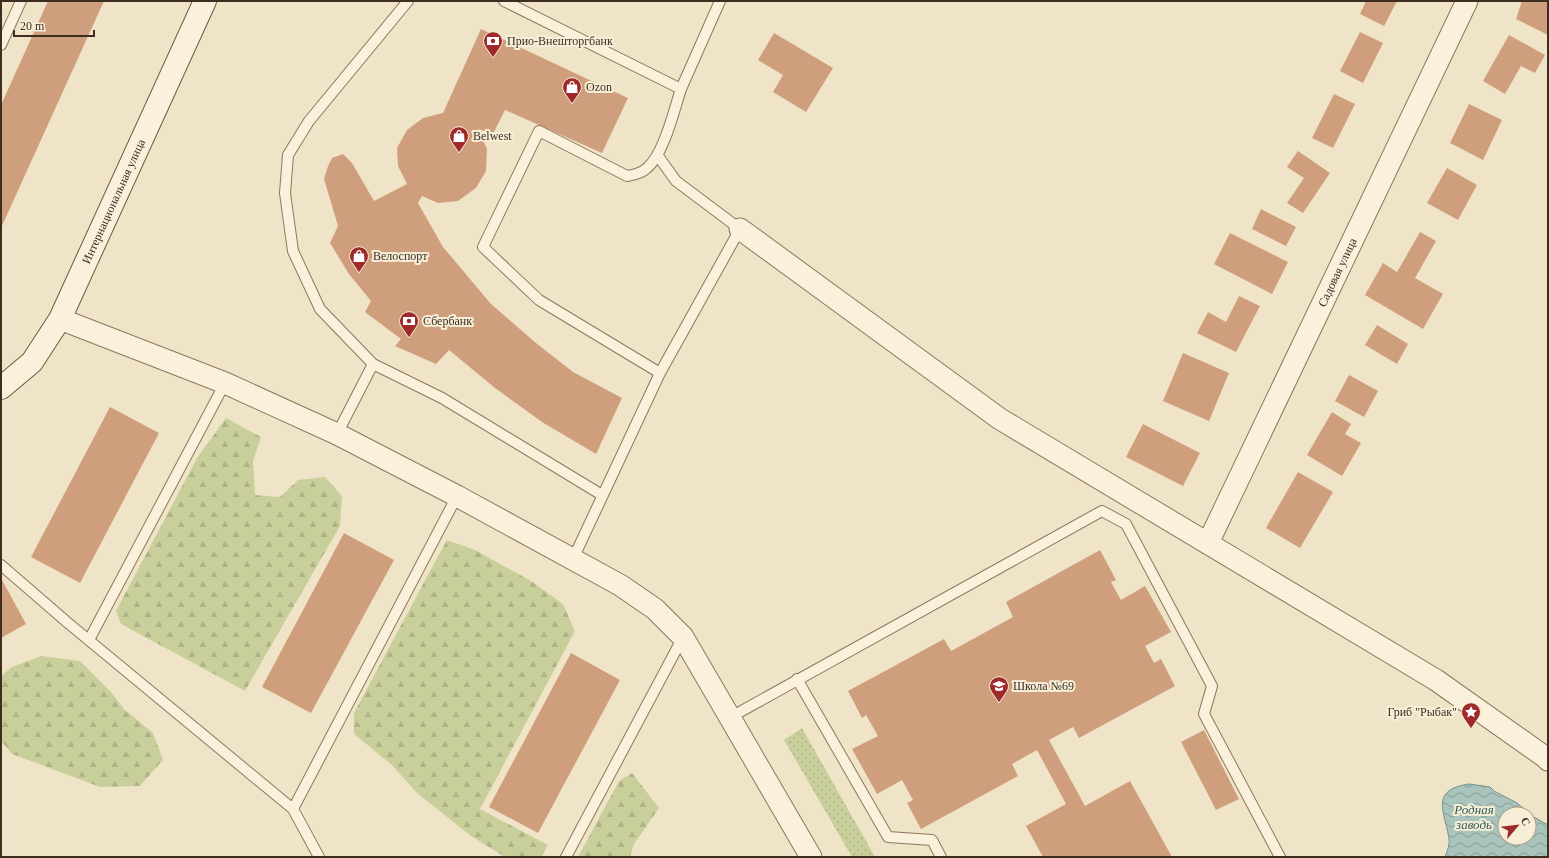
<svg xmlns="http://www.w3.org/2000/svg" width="1549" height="858" font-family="Georgia,serif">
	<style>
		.grass { fill: url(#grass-dots) }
		.forest { fill: url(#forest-firs) }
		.water { fill: url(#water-waves); stroke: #6f938a; fill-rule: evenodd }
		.building { fill: #cf9f7d }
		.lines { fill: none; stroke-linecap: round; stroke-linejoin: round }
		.lane-casing { stroke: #8d765c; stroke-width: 12 }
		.street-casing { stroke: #8d765c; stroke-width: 23 }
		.secondary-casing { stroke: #6f573f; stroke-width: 24 }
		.lane { stroke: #faf1dc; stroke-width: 10 }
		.street { stroke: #faf1dc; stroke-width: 21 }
		.secondary { stroke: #faf1dc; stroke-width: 22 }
		.labels { text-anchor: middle; stroke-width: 4; stroke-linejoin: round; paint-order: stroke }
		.poi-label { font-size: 12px; fill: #3d2e20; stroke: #f7eed8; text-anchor: start }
		.street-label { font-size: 12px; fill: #3d2e20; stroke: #f7eed8 }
		.water-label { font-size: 13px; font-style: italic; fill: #2f5d5a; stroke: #f7eed8 }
	</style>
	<defs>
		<pattern id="grass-dots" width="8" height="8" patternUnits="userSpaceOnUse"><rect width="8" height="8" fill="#c9cf9b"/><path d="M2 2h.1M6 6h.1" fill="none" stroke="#aeb285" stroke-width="1.8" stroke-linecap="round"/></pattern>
		<pattern id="forest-firs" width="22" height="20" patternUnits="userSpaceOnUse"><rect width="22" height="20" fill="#c9cf9b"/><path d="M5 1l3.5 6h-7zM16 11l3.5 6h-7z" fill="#aeb285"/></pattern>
		<pattern id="water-waves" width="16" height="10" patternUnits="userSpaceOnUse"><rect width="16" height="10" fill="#a9c4bc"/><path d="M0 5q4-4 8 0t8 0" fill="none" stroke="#8ba098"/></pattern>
	</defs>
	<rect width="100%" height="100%" fill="#f0e4c8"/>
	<path class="grass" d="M802,728l73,129h-23l-68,-117z"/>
	<path class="forest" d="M226,418l35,19 -8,24 2,34 25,2 18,-17 27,-3 17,19 -2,30 -95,165 -124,-67 -5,-13 81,-153z
		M447,540l28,10 56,31 32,23 12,27 -95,178 68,36 -7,12h-36l-34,-21 -53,-42 -26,-29 -38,-31v-21l83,-155z
		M41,656l39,5 31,31 13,17 29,24 10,27 -23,26 -40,1 -88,-33 -11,-13v-65l11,-9z
		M632,773l27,35 -25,36 -4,13h-52l41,-76z"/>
	<path class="water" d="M1469,784l21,3 4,4 23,12 15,13 16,9v32h-103c2,-6 5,-12 4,-18 -4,-27 -20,-49 20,-55zM1505,814h24v24h-24z"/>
	<path class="building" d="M48,1h56l-103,227v-123z
		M1366,1h31l-13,25 -24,-12z
		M1522,1h26v34l-32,-16z
		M481,29l147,69 -26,55 -97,-43 -12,24 -15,-5 9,20 -1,22 -10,17 -18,13 -20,2 -16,-7 -4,7 25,44 48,57 45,39 37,29 49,26 -26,56 -54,-32 -47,-34 -46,-38 -13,14 -41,-18 6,-7 -36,-27 6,-11 -22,-27 -19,-31 8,-17 -14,-47 4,-13 4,-8 11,-4 9,9 22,38 33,-17 -9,-18 -1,-18 10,-18 16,-12 20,-5z
		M1360,32l23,11 -20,40 -23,-12z
		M774,33l59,35 -27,44 -33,-20 10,-17 -25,-15z
		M1509,35l36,20 -10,18 -14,-7 -16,28 -22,-13z
		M1334,94l21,10 -22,44 -21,-10z
		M1469,104l33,16 -19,40 -33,-17z
		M1298,151l32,22 -27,40 -16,-10 17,-25 -17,-11z
		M1447,168l30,17 -19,35 -31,-17z
		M1261,209l35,18 -10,19 -34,-17z
		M1420,232l16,9 -21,37 28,16 -20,35 -58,-34 18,-32 14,9z
		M1230,233l58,29 -16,32 -58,-30z
		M1239,296l21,10 -24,46 -39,-19 11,-21 18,10z
		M1377,325l31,19 -11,20 -32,-19z
		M1183,353l46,20 -20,48 -46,-20z
		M1349,375l29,16 -14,26 -29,-16z
		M110,407l49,26 -79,150 -49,-26z
		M1332,412l19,12 -6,10 16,9 -19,33 -35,-21z
		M1143,424l57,29 -17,33 -57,-29z
		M1298,472l35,20 -33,56 -34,-20z
		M344,533l50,27 -83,153 -49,-26z
		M1100,550l16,30 -5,2 10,18 24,-14 26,46 -26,14 9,17 7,-4 14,27 -96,52 -6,-11 -24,13 36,66 45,-25 42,76h-129l-17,-31 40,-22 -29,-54 -25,14 6,12 -97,53 -14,-26 6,-3 -11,-20 -25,14 -25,-45 26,-13 -12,-21 -4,3 -14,-27 96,-52 7,12 62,-34 -7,-15z
		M1,578l25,46 -25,14z
		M571,653l49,27 -82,153 -49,-26z
		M1204,730l35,69 -23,11 -35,-68z"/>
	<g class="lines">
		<defs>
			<path id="lane" d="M408,1l-99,120 -21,34 -3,38 8,58 27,58 53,55 69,34 160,97
				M504,1l177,88c-7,21 -17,65 -34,79 -5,5 -13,7 -20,8l-88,-45 -56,116 56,53 121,73
				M1,45l20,-44
				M681,89l39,-88
				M337,434l36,-70
				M573,559l87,-186 80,-144 -64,-48 -18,-25
				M1,565l67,58 225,186 26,48
				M89,640l136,-257
				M797,679l91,158 44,3 9,17
				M729,718l373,-207 24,13 86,162 -8,28 76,143
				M293,809l164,-313
				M566,857l117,-220"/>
			<g id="street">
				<path d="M740,229l260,190 436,261 109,77 3,3"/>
				<path d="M60,319l165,64 112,51 120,62 163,89 35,24 28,28 128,220"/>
				<path id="s1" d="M1208,543l259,-542"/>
			</g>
			<g id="secondary">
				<path id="s2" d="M1,388l31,-26 28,-43 145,-318"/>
			</g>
		</defs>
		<use href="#lane" class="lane-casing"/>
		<use href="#street" class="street-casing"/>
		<use href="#secondary" class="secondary-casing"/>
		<use href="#lane" class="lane"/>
		<use href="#street" class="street"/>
		<use href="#secondary" class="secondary"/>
	</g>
	<defs>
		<symbol id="bank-pin" viewBox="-11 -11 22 30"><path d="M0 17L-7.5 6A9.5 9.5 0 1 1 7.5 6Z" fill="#9e2a2b" stroke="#f7eed8"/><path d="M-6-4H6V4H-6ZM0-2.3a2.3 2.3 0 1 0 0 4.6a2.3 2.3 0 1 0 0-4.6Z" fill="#fff"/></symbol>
		<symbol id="shop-pin" viewBox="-11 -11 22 30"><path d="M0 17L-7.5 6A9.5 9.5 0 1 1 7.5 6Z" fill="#9e2a2b" stroke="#f7eed8"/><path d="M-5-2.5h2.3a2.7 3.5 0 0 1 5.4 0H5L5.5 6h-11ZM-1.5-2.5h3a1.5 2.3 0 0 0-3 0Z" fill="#fff"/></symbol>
		<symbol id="school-pin" viewBox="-11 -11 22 30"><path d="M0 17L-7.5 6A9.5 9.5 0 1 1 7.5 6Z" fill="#9e2a2b" stroke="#f7eed8"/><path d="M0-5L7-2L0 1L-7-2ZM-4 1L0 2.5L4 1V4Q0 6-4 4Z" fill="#fff"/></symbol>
		<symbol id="sight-pin" viewBox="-11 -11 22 30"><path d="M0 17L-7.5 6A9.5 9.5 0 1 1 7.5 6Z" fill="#9e2a2b" stroke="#f7eed8"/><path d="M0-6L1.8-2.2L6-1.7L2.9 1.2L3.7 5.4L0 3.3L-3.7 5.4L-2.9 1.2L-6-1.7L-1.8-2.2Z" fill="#fff"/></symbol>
	</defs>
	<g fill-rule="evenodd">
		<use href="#bank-pin" x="482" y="30" width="22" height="30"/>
		<use href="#shop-pin" x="561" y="76" width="22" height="30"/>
		<use href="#shop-pin" x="448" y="125" width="22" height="30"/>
		<use href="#shop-pin" x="348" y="245" width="22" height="30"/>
		<use href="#bank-pin" x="398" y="310" width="22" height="30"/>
		<use href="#school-pin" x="988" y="675" width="22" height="30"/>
		<use href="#sight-pin" x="1460" y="701" width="22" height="30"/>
	</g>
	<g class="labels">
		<g class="poi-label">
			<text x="507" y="45">Прио-Внешторгбанк</text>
			<text x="586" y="91">Ozon</text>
			<text x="473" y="140">Belwest</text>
			<text x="373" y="260">Велоспорт</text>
			<text x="423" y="325">Сбербанк</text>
			<text x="1013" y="690">Школа №69</text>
			<text x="1457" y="716" text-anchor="end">Гриб "Рыбак"</text>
		</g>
		<g class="street-label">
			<text dy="4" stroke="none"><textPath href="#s2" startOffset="221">Интернациональная улица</textPath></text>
			<text dy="4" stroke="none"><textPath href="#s1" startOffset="300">Садовая улица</textPath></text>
		</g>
		<g class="water-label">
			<text x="1474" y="814">Родная<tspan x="1474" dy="15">заводь</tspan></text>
		</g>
	</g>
	<rect width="1549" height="858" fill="none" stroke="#3d2e20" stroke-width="4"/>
	<g transform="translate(1517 826) rotate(62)"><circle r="19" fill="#f7eed8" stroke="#ada18e"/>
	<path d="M0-3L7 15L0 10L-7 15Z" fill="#9e2a2b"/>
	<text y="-6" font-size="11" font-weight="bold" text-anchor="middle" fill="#3d2e20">С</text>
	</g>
	<path d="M14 30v6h80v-6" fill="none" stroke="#3d2e20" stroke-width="2"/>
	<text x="20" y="30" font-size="12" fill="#3d2e20" stroke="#f7eed8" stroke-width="3" paint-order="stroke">20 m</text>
</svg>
